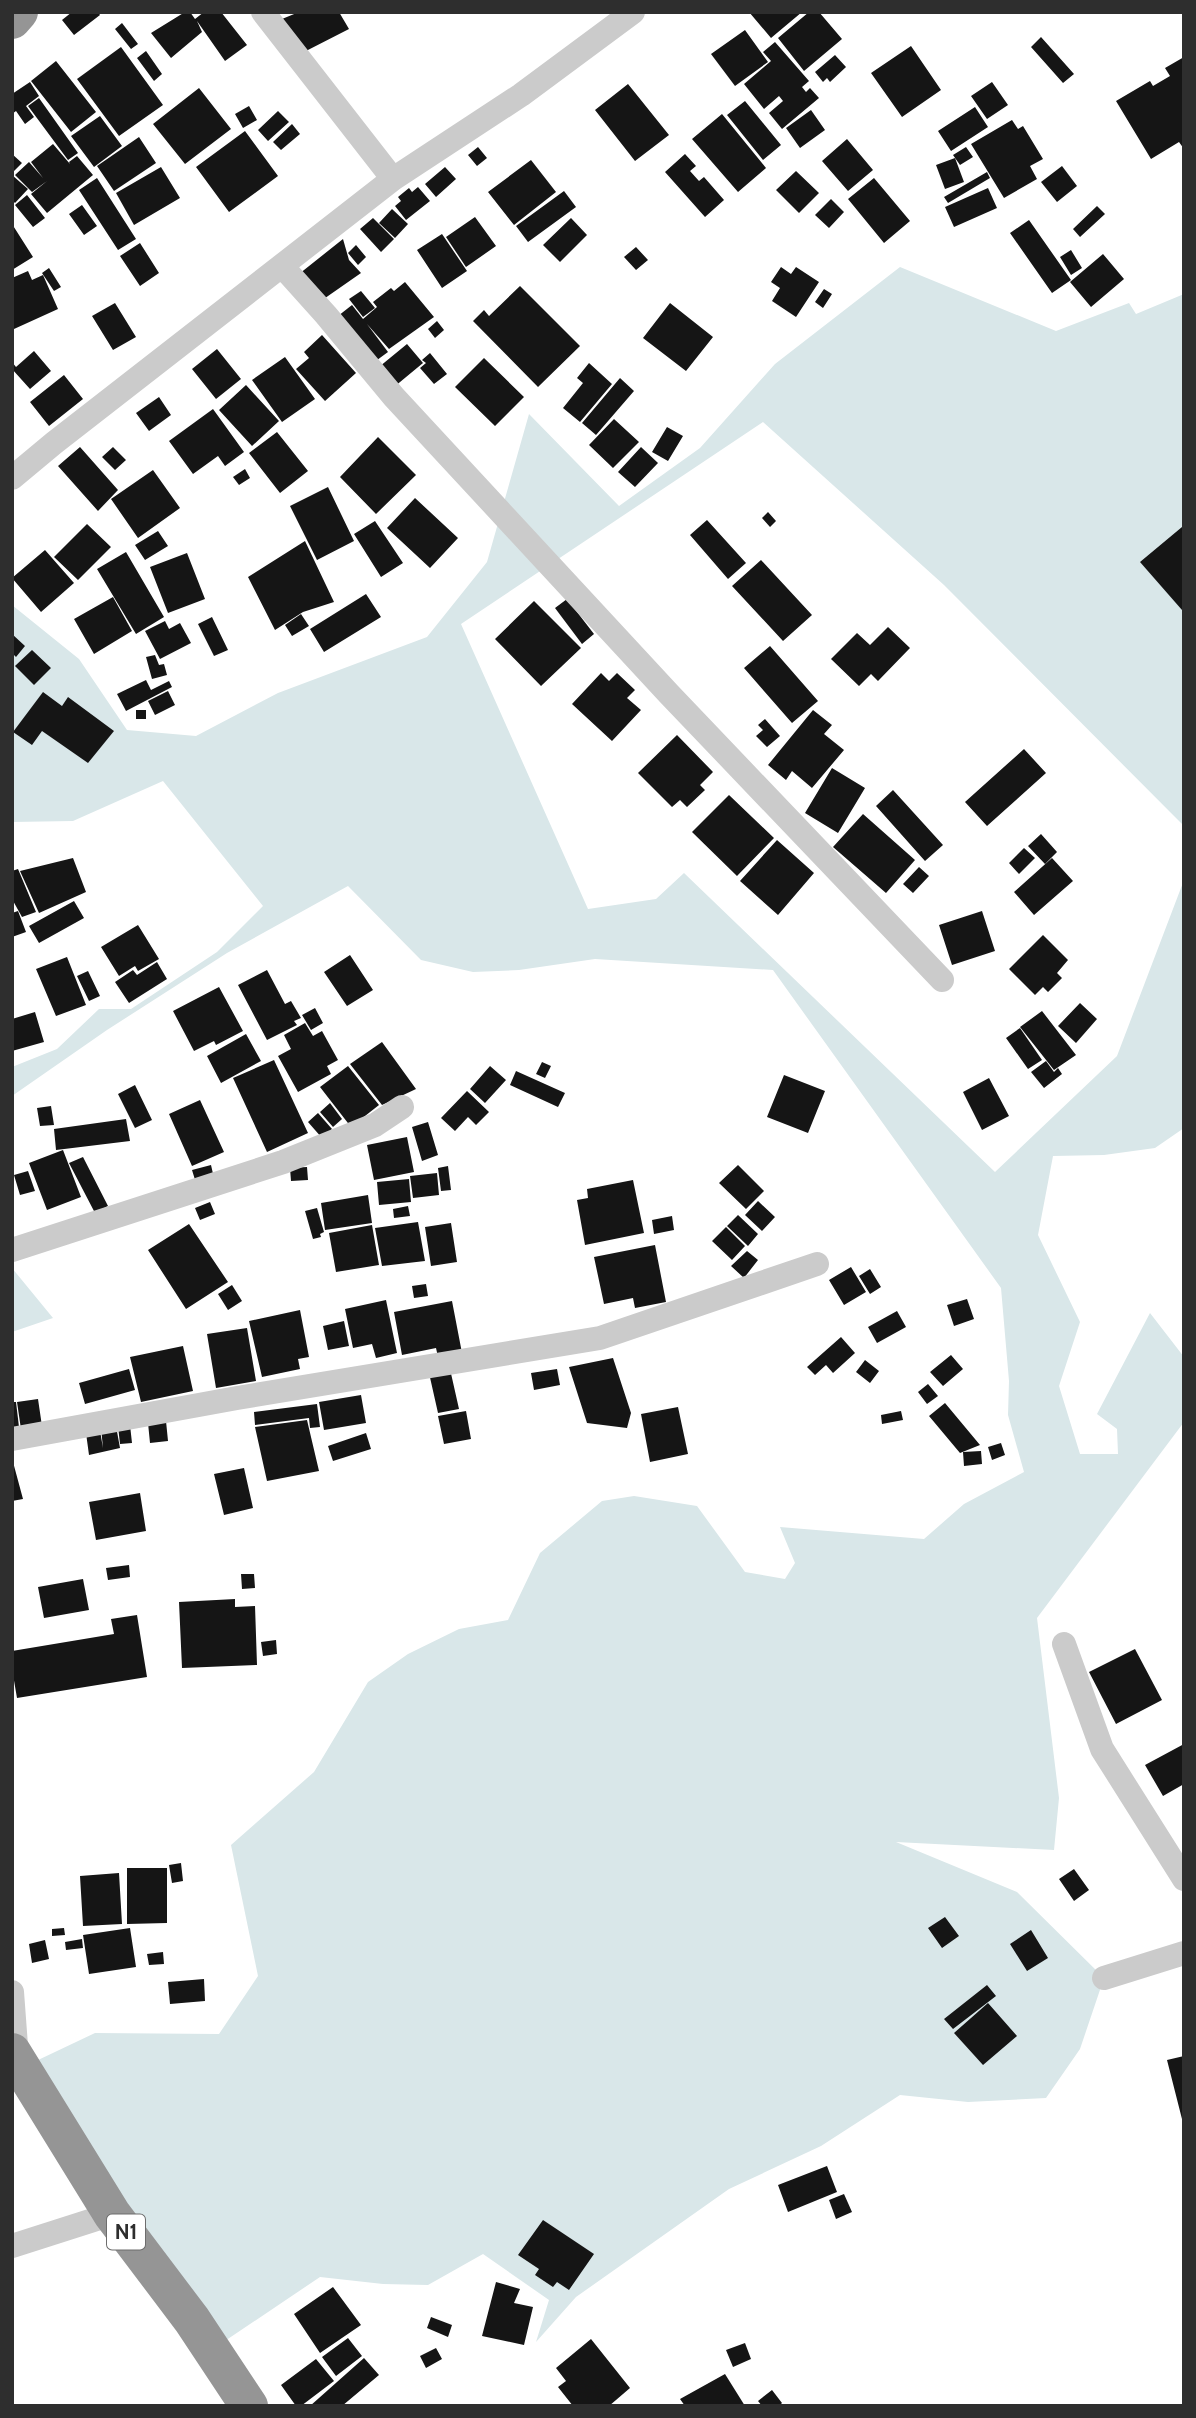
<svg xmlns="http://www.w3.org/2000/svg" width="1196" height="2418" font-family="Cabin,sans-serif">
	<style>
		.green { fill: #d9e7e9 }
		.building { fill: #151515 }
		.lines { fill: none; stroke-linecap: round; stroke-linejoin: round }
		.street { stroke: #cbcbcb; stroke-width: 24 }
		.highway { stroke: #959595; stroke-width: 38 }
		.labels { text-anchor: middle; stroke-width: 7; stroke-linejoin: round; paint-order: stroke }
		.shield { fill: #fff; stroke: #6d6d6d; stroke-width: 2 }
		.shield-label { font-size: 21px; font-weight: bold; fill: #2e2e2e }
	</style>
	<rect width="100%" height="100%" fill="#fff"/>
	<path class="green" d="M900,267l156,64 73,-28 7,11 48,-20v532l-240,-241 -181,-163 -302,202 127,285 68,-10 28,-26 311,299 122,-116 67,-176v248l-29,20 -51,7 -51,1 -15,79 42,87 -21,64 21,68h38l-1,-25 -20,-15 53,-101 34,44v65l-147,196 22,180 -5,52 -158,-8 121,50 87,86 -24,71 -34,49 -78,4 -68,-7 -79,51 -92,43 -153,108 -40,45 13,-42 -66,-46 -55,31 -45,-1 -63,-7 -110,74 -193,-281 78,-37 124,1 39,-58 -27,-131 83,-73 54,-90 40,-28 51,-25 49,-9 32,-67 62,-52 32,-5 63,10 48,66 40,7 10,-16 -15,-36 144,12 40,-35 60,-32 -16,-57 1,-34 -8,-93 -228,-318 -178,-11 -76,11 -46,2 -52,-12 -73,-74 -121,67 -120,77 -95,66v-29l45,-18 42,-40h32l86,-57 46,-46 -100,-125 -90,40 -61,1v-217l67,54 48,71 69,6 82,-43 149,-56 60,-75 42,-148 90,92 81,-58 75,-84z
		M12,1268l41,50 -41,14z"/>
	<path class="building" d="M72,12h26l2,3 -26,20 -12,-15z
		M185,12h5l5,7 9,-7h17l26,33 -22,16 -28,-40 5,11 -31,26 -20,-25z
		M299,12h40l10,17 -45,23 -22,-33z
		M749,12h53l-31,26z
		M809,12h10l23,27 -38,32 -26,-33z
		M122,23l16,21 -7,5 -16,-20z
		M745,30l23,32 -33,24 -24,-32z
		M1041,37l33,37 -11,9 -32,-36z
		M775,42l34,39 -7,6 4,5 4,-4 9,10 -37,31 -13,-16 14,-12 -4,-5 -15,13 -20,-25 27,-23 -8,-9z
		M911,46l30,44 -39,27 -31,-44z
		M121,47l42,58 -44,31 -42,-57z
		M146,51l16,23 -8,7 -17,-23z
		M835,55l11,12 -16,15 -3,-4 -4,4 -8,-10z
		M1184,57v92l-5,-7 -28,17 -35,-58 34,-20 3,5 17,-10 -5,-8z
		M56,61l40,51 -25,20 -40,-51z
		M30,82l9,14 -13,10 8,11 -9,7 -9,-13 -4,3v-20z
		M992,82l16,23 -21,14 -16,-23z
		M628,84l41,51 -34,26 -40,-51z
		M199,88l32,41 -46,35 -32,-40z
		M39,98l39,55 -10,7 -40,-54z
		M745,101l36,44 -18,15 -36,-45z
		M249,106l8,14 -14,8 -8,-14z
		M975,107l13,20 -37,24 -13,-20z
		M811,110l14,20 -25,18 -14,-20z
		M278,111l11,11 -21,19 -10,-11z
		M722,114l44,54 -28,24 -46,-53z
		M100,116l22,30 -28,21 -23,-31z
		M1012,120l6,9 5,-3 20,33 -13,7 7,13 -33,19 -33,-54z
		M292,124l8,10 -19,16 -8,-8z
		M245,131l33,45 -49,36 -33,-45z
		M139,137l17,26 -42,28 -17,-25z
		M847,139l26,31 -25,21 -26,-30z
		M53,144l17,20 -1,-2 8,-6 16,19 -46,38 -16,-19 16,-13 -15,11 -17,-17 14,-13 14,16 -12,-16z
		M478,147l9,11 -10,8 -9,-11z
		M966,147l7,10 -13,8 -7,-10z
		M12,154l10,9 -10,10z
		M685,154l11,12 -6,5 9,10 5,-4 20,23 -19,17 -40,-45z
		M955,158l9,24 -19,7 -9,-24z
		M531,160l25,32 -42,33 -26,-33z
		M1062,166l15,20 -20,16 -16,-20z
		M161,167l19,31 -46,27 -18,-32z
		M445,167l11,12 -20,18 -11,-13z
		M796,171l23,22 -20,20 -23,-23z
		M987,172l3,6 -42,25 -4,-6z
		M12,175l16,14 -13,14 -3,-3z
		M97,178l39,61 -18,11 -39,-60z
		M874,178l36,43 -26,22 -36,-44z
		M418,187l12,14 -24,19 -11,-14 6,-5 -3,-4 11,-9 3,4z
		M988,188l9,20 -43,19 -9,-20z
		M564,191l12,16 -48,35 -12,-16z
		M27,195l18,23 -12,9 -18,-22z
		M831,199l13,13 -15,16 -14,-13z
		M82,205l15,21 -13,9 -15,-21z
		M1097,206l8,8 -25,23 -7,-8z
		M392,209l16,15 -13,14 -16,-15z
		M475,217l21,29 -30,21 -20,-30z
		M373,218l21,21 -13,13 -21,-23z
		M571,218l16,17 -27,27 -17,-17z
		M1029,220l42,60 -19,13 -42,-60z
		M12,224l21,33 -21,13z
		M442,234l25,37 -25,17 -25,-38z
		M343,239l6,21 12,13 -43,30 -19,-29z
		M140,243l19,30 -19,13 -20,-30z
		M356,245l10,12 -8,8 -10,-12z
		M636,247l12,13 -12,10 -12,-13z
		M1071,250l11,18 -11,7 -11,-18z
		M1103,254l21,25 -33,28 -21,-25z
		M781,267l10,7 5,-7 23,15 -23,35 -24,-16 8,-13 -9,-6z
		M49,268l12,19 -7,4 -12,-18z
		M28,271l4,9 11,-5 15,34 -44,20 -2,-51z
		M405,282l29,35 -45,32 -22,-25 21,28 -15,11 -35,-47 14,-11 11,14 14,-12 -4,-5 18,-14 3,3z
		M520,286l60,60 -42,41 -65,-66 11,-11 5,6z
		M824,289l8,5 -9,14 -8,-6z
		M361,291l14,17 -12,9 -14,-18z
		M115,303l21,34 -23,13 -21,-34z
		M670,303l43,34 -27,34 -43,-33z
		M437,321l7,9 -9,8 -7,-9z
		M322,335l34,38 -31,28 -29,-32 13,-11 -5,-6z
		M407,344l16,19 -29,24 -15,-20z
		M217,349l24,30 -25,20 -24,-30z
		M34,351l17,20 -21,18 -18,-20v-7l4,5z
		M430,353l17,21 -13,10 -14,-16 6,-5 -4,-3z
		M285,357l30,42 -33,23 -30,-42z
		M484,358l40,39 -29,29 -40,-39z
		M589,363l23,21 -32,38 -17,-14 20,-25 -6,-5z
		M64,375l19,24 -34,27 -19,-24z
		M620,378l14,13 -38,44 -14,-12z
		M246,385l33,36 -27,25 -33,-36z
		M159,397l12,18 -22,16 -13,-18z
		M213,409l31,43 -19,14 -7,-10 -25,18 -24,-33z
		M614,419l25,23 -26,26 -24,-23z
		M667,427l16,9 -15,25 -16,-9z
		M277,432l31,39 -28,22 -31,-40z
		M378,437l38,38 -40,39 -36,-37z
		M80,447l38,43 -20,21 -40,-45z
		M113,447l13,13 -11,10 -13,-13z
		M641,447l17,16 -23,24 -17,-15z
		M245,469l5,9 -11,7 -6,-8z
		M153,470l27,38 -42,30 -27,-39z
		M328,487l26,54 -37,19 -27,-54z
		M415,498l43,40 -28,30 -43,-40z
		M768,512l8,9 -6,6 -8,-9z
		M707,520l39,43 -18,16 -38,-44z
		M375,521l28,42 -22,14 -27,-43z
		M87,524l24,23 -33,33 -24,-23z
		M1182,527l2,2v79l-2,2 -42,-48z
		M158,531l10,15 -23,14 -10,-15z
		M305,541l29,61 -31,10 -28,18 -27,-53z
		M45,550l29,33 -33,29 -29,-34z
		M126,552l38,65 -28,17 -39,-65z
		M187,553l18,46 -37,14 -18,-46z
		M761,560l51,55 -29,26 -51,-55z
		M366,594l15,23 -57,35 -14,-23z
		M113,597l19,34 -38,23 -20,-35z
		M567,599l27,35 -12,10 -27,-36z
		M534,601l47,47 -40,38 -46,-47z
		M301,614l8,12 -17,10 -7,-11z
		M212,617l16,33 -14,6 -16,-32z
		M165,621l4,8 11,-6 11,20 -31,16 -15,-28z
		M888,627l22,21 -32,33 -7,-7 -12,12 -28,-27 26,-26 13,12z
		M12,634l13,12 -9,11 -4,-4z
		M770,646l48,55 -26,22 -48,-55z
		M32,650l19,18 -17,17 -19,-19z
		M155,655l4,10 5,-1 3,11 -15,4 -6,-22z
		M601,673l8,8 8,-8 18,17 -8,8 14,12 -29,31 -40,-37z
		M146,680l5,10 18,-9 3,6 -46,24 -9,-17z
		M168,691l7,14 -20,10 -7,-14z
		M43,692l19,14 6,-9 46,34 -26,32 -46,-32 -10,14 -19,-13z
		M136,710h10v9h-10z
		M813,710l19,15 -8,9 20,16 -32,38 -20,-17 -6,9 -18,-15z
		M765,719l15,17 -13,11 -11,-11 7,-6 -5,-5z
		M677,735l36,37 -13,13 5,5 -18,17 -7,-7 -8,7 -34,-34z
		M1024,749l22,24 -59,53 -22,-24z
		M832,768l33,20 -27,45 -33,-20z
		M893,790l50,55 -18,16 -49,-55z
		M729,795l45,43 -37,38 -45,-44z
		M863,814l52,46 -29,33 -53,-46z
		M1041,834l16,18 -12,12 -17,-18z
		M777,840l37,33 -36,42 -38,-34z
		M1024,848l11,10 -16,16 -10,-11z
		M73,858l13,34 -47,21 -19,-42z
		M1052,858l21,23 -39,34 -20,-23z
		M919,867l10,9 -16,17 -10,-9z
		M18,869l18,43 -14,5 -10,-18v-28z
		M74,901l10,17 -45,25 -10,-17z
		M18,911l8,21 -14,5v-24z
		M982,911l13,40 -43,14 -13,-40z
		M138,925l21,34 -21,12 -3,-5 -16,10 -18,-29z
		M1043,935l25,25 -11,13 5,5 -14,14 -5,-5 -8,8 -26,-26z
		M350,955l23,35 -26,16 -23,-34z
		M67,957l19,48 -30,11 -20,-47z
		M157,962l10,17 -38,24 -14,-21 18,-12 4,5z
		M267,970l18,34 6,-3 10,17 -7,3 3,4 -30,15 -29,-55z
		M88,971l12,25 -11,5 -12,-25z
		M219,987l24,44 -27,14 -2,-4 -20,10 -21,-40z
		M1080,1003l17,16 -21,24 -18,-17z
		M315,1008l8,15 -12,7 -9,-15z
		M1042,1011l34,44 -22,15 -34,-43z
		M35,1012l9,30 -32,9v-32z
		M305,1023l8,13 9,-5 16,29 -11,6 4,8 -33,18 -20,-36 13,-7 -7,-14z
		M1020,1028l22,32 -14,9 -22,-31z
		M246,1034l15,27 -40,22 -14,-27z
		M382,1042l34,47 -34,16 -32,-41z
		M274,1060l34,73 -41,19 -34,-74z
		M1046,1061l8,11 4,-4 4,6 -18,14 -13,-16z
		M542,1062l9,4 -6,12 -9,-4z
		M348,1066l31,39 -28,22 -31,-40z
		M490,1066l16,14 -21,23 -15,-14z
		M516,1071l49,22 -7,14 -48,-22z
		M784,1075l41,16 -17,42 -41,-16z
		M989,1078l20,38 -27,14 -19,-38z
		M135,1085l17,35 -17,8 -17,-34z
		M467,1091l22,21 -13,13 -8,-8 -13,14 -14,-13z
		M200,1100l24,52 -32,14 -23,-52z
		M330,1103l12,16 -9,8 -13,-15z
		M51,1106l3,19 -14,1 -3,-18z
		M318,1113l14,16 -10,9 -14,-16z
		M126,1119l4,22 -74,9 -2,-21z
		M428,1122l10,33 -16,6 -10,-34z
		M407,1137l7,35 -40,8 -7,-35z
		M63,1150l18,47 -34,13 -18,-47z
		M83,1157l25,49 -13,7 -26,-50z
		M211,1165l3,13 -18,5 -4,-13z
		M738,1165l26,26 -18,18 -27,-26z
		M448,1166l3,24 -10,1 -3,-23z
		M307,1167l1,13 -17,1 -1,-13z
		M28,1171l7,20 -15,4 -6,-20z
		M437,1173l2,22 -26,3 -3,-22z
		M409,1179l2,23 -32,3 -2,-23z
		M633,1180l11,53 -59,12 -8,-45 11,-2 -1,-9z
		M368,1195l4,28 -47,7 -4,-27z
		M758,1201l17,16 -13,14 -17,-16z
		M210,1202l5,12 -15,6 -5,-12z
		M408,1206l2,10 -16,2 -1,-9z
		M317,1208l7,24 -4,2 1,3 -8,2 -8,-28z
		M738,1215l20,19 -10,12 -21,-20z
		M672,1216l2,14 -20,4 -2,-14z
		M418,1222l7,39 -43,5 -7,-38z
		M451,1223l6,39 -26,4 -6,-39z
		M189,1224l39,58 -42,27 -38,-59z
		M372,1225l7,40 -43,7 -7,-39z
		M726,1227l19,19 -13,14 -20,-19z
		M655,1245l11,57 -31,6 -2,-10 -29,6 -10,-47z
		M747,1251l11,9 -14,18 -13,-12z
		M851,1267l15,25 -22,13 -15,-25z
		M870,1269l11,18 -11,7 -11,-18z
		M426,1284l2,12 -14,2 -2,-12z
		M232,1285l10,16 -14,9 -10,-16z
		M967,1299l7,20 -20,7 -7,-21z
		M386,1300l11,53 -21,5 -4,-14 -19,4 -8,-39z
		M452,1301l10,52 -24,4 -2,-9 -34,7 -8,-43z
		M300,1310l9,47 -11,2 2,10 -38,8 -13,-56z
		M897,1311l9,16 -29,16 -9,-16z
		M344,1321l5,25 -21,4 -5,-24z
		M247,1328l9,53 -40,7 -9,-54z
		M841,1337l14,16 -22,20 -7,-8 -11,10 -8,-8z
		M183,1346l10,45 -52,11 -11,-45z
		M951,1355l12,14 -20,17 -13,-14z
		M613,1358l18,55 -4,15 -40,-5 -18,-56z
		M865,1360l14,11 -9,12 -14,-11z
		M129,1369l6,21 -50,14 -6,-21z
		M450,1369l9,40 -21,4 -9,-40z
		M557,1369l3,16 -26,5 -3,-17z
		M928,1384l10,12 -11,8 -9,-12z
		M361,1395l5,28 -42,7 -5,-28z
		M38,1399l5,34 -21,3 -5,-34z
		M12,1402h4l3,25 -7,1z
		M945,1403l35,42 -20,8 -31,-37z
		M317,1404l3,23 -10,1 -1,-10 -54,7 -1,-13z
		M678,1407l10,47 -38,8 -9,-48z
		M466,1411l5,28 -27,5 -6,-28z
		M901,1411l2,9 -21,4 -1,-9z
		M307,1420l12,51 -52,10 -12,-54z
		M166,1421l2,20 -18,2 -2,-20z
		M130,1425l2,18 -12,1 -2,-18z
		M116,1426l4,22 -31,7 -3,-22 14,-2 3,17 -2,-20z
		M366,1433l5,16 -38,12 -5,-15z
		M1001,1443l4,12 -13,5 -4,-13z
		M981,1451l1,13 -18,2 -1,-14z
		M13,1462l10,37 -11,2v-38z
		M244,1468l9,40 -29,7 -10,-41z
		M140,1493l6,38 -50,9 -7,-38z
		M129,1565l1,12 -22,3 -2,-12z
		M241,1574h13l1,14 -13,1z
		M83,1579l6,31 -45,8 -6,-31z
		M235,1599v8l20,-1 2,59 -75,3 -3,-66z
		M137,1615l10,62 -130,21 -5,-29v-18l102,-17 -3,-15z
		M276,1640l1,14 -14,2 -2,-14z
		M1135,1649l27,51 -46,24 -27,-52z
		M1184,1744v40l-21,12 -18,-31z
		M181,1863l2,18 -11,2 -3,-18z
		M127,1868h40v55l-40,1z
		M1074,1869l15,21 -15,11 -15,-22z
		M119,1873l3,51 -39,2 -3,-50z
		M945,1917l14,19 -17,12 -14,-20z
		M64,1928l1,7 -13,1v-7z
		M130,1928l6,39 -47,7 -6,-39z
		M1031,1930l17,28 -21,13 -17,-27z
		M82,1939l1,9 -17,2 -1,-8z
		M45,1940l4,19 -17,4 -3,-19z
		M163,1952l1,12 -15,1 -2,-11z
		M204,1979l1,22 -35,3 -2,-22z
		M987,1985l9,11 -43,33 -9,-10z
		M988,2003l29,33 -34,29 -29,-32z
		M1184,2056v67h-1l-16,-63z
		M827,2166l10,26 -49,20 -10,-27z
		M844,2194l8,18 -16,7 -7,-19z
		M543,2220l51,34 -25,36 -12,-8 -4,5 -18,-12 4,-6 -21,-14z
		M496,2282l24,7 -6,14 19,4 -9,38 -42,-9z
		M333,2287l28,38 -41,28 -26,-39z
		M431,2317l21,8 -4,12 -21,-9z
		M348,2338l14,18 -26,20 -14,-19z
		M591,2339l39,49 -21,18h-36l-15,-19 8,-6 -10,-13z
		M745,2343l6,16 -18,8 -7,-17z
		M436,2348l6,11 -16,9 -6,-12z
		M364,2358l15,17 -37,31h-32z
		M316,2359l18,22 -33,25h-5l-15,-21z
		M725,2374l20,32h-60l-5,-7z
		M772,2390l10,13 -3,3h-17l-4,-5z"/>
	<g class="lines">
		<path class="street" d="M263,12l130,167
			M282,266l44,49 68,82 275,297 273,286
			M12,478l42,-35 339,-264 128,-84 112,-83
			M12,1250l271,-88 92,-37 27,-18
			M12,1439l225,-41 363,-60 217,-74
			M1064,1644l38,105 82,130
			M1104,1978l80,-25
			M12,1992l5,67
			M12,2246l100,-32"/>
		<path class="highway" d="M12,20l7,-8
			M12,2052l100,162 80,106 57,86"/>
	</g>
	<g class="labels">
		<rect class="shield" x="107" y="2214.5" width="38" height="35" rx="5"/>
		<g class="shield-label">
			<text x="126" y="2239">N1</text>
		</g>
	</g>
	<rect width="1196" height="2418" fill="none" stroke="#2e2e2e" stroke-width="28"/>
</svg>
